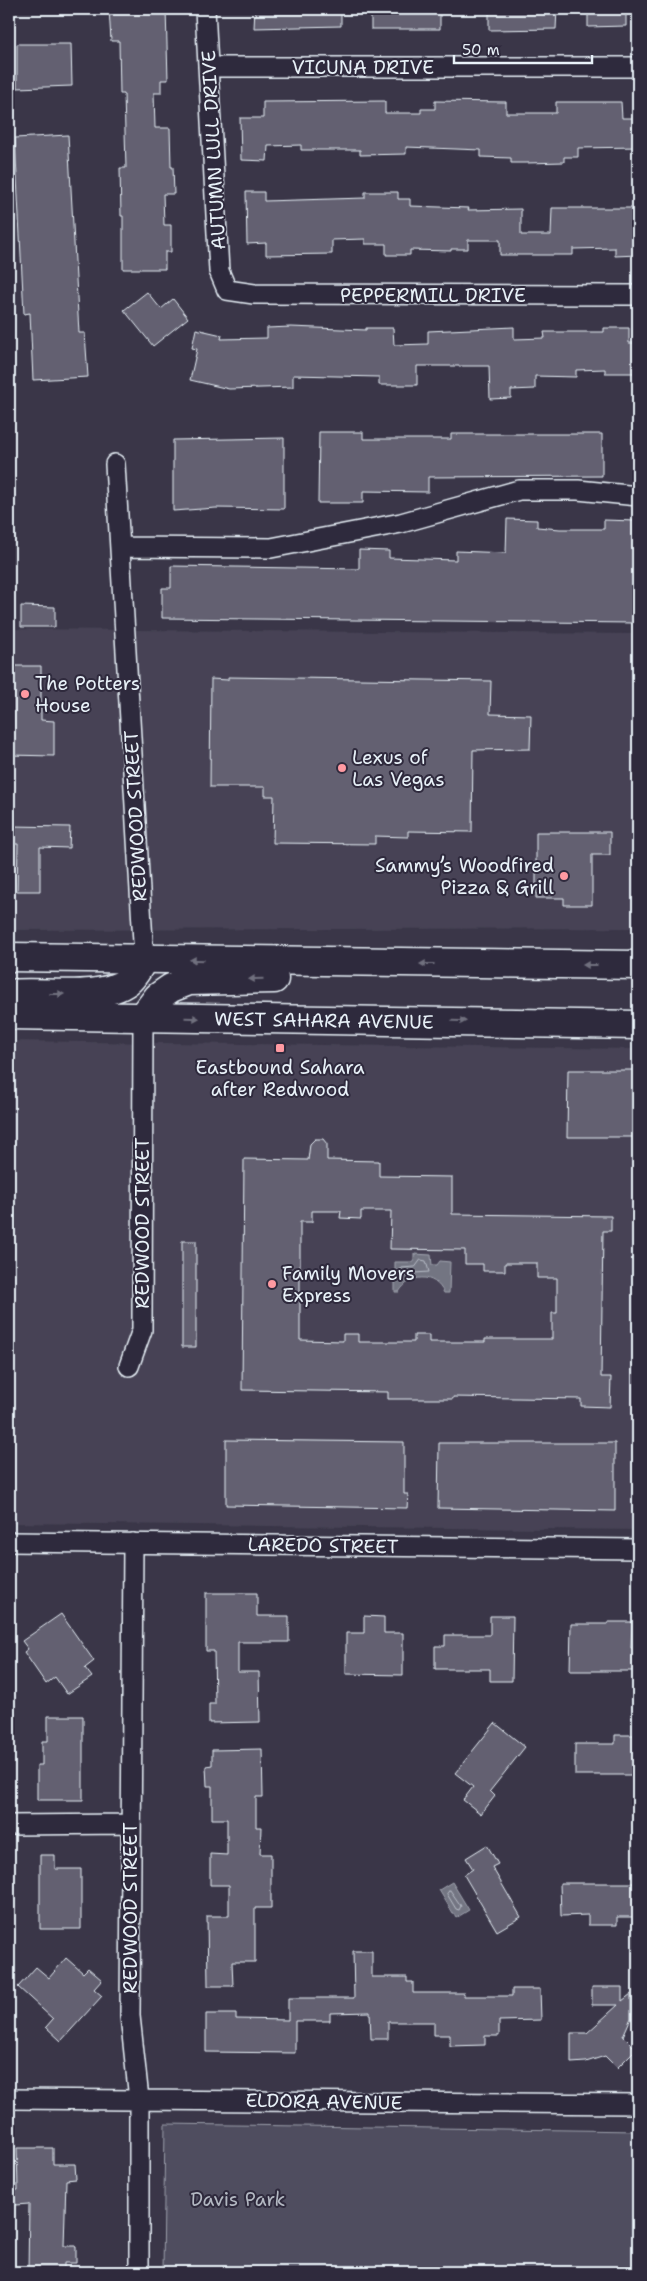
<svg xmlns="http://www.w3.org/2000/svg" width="647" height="2281" font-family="'Shantell Sans',sans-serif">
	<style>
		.built { fill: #464354 }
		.green { fill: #504e5f; stroke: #9ca0ac }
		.water { fill: #737482; stroke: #a2a6b1 }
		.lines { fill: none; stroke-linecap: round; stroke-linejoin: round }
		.shore { stroke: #b9bfc9; stroke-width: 1 }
		.building { fill: #636171; stroke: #e8f1f8; fill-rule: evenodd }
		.street-casing { stroke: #e8f1f8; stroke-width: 22 }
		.primary-casing { stroke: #e8f1f8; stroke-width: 31 }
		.street { stroke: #2f2a3d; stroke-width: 19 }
		.primary { stroke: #2f2a3d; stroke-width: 28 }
		.oneway { fill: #70707e }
		.poi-dot { fill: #ff9aa2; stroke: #2f2a3d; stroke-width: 2 }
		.labels { text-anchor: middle; stroke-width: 4; stroke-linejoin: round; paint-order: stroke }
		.street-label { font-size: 19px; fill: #e8f1f8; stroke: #2f2a3d }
		.poi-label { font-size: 19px; fill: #e8f1f8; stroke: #2f2a3d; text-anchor: start }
		.park-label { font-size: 19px; fill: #b3b8c2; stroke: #2f2a3d }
	</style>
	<rect width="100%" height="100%" fill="#3a3648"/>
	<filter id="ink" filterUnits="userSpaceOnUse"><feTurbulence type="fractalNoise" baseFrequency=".02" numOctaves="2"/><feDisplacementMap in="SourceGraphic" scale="10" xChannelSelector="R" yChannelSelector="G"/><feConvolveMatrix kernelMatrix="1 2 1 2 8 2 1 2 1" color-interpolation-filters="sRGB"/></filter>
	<g filter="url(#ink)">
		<path class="built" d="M9,629l629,5v294l-629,2z
			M9,1041l629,8v481l-629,-7z"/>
		<path class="green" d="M165,2124l473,7v141h-475z"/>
		<path class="water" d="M414,1254l17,1 1,10h5l3,-4 10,1 -1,31h-5c-10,-21 -34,-19 -45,-1h-4v-30h19z
			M452,1882l17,28 -13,8 -17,-28z"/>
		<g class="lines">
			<path class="shore" d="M421,1260l5,1 3,11 -14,1 -14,5v-10l14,-1z
				M450,1890l11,16 -2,4 -3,-1 -9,-15z"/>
		</g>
		<path class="building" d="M109,9h57l2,71h-7v13h-7l1,35h15l1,39h2l1,27h-11l1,31h7v27h-6v17h-42v-53h-2l-1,-48h6l-2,-74h-4l-1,-53h-8z
			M255,9h86v17l-87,2z
			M371,9h69v20h-69z
			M489,9h68l-1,20 -67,1z
			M588,9h38v17l-38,1z
			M17,44h54l1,42 -55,2z
			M385,101v12h36v-4h14v-8l71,1v11h50v-11h65l1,16h16v29l-60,1v9h-14v5l-38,1h-15v-5l-30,-1v-7l-75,-3v7l-46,1v-5h-59v-5l-33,1 -1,15 -26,-1 -1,-42h23v-16z
			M68,135l11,198h6l3,44 -55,3 -3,-67 -6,1 -9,-176z
			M246,192h18v9l101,-3v-6h33v7h12v7l59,2 -1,2 53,-1v26h30l1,-27h81l1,27h4v20l-23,1v-8l-42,1v6h-73v-15h-32v9h-17v2l-41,-1v5h-24v-11h-21v-5l-33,1v14l-66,1v-12l-19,1z
			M147,292l14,17 12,-10 15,19 -35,28 -29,-36z
			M291,327l75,3v-2h27l1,17 34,-1v-13l86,-4v12l31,-1 -1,-6h60v-4h25v15h9v30h-33v-4l-29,1v7l-41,-1v13l-24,1v8l-21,1 -1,-33h-72v19h-38v-8l-86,-2v12l-64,2 -39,-9 7,-31 -5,-1 4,-19 26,6 -1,4 46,-1v-10z
			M319,432h44v7h88v-5h151v42l-174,1v15l-65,-1v12h-45z
			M284,438v71l-68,-1 -43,3v-71z
			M507,519l30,1v7l23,2h44v-9l31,1v102l-473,-5v-30h9v-22l188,3v-19l30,1v7l67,2v-9l50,2z
			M21,606l34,1v20h-34z
			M9,666h32v54l13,1v35l-45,-1z
			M228,677l263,4 -1,33 41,1 -1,34 -57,1 -1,82 -64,-1v6l-33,-1v8l-102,-1 1,-47h-9v-9h-55l1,-108 17,1z
			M10,826l60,1 -1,21 -29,-1v44h-23l1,-47h-8z
			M536,832h74v23h-18v50h-28v-7h-28z
			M568,1070h70v67h-71z
			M315,1139h8l4,5v16l52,1v15l73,1v37l159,2v15h-8l-2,146h10l-1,30 -29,-1v-7l-128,-2v2h-65v-7l-146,-2 2,-231 64,1 2,-16zM312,1211h29l-1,7 21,1v-8h30l-1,38 75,1v14h18v7h22v-8h32v15h20v35h-5v26h-67v3h-56v-7h-15v7h-56v-8h-15v7l-43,-1v-118h12z
			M182,1241h14v106h-14z
			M226,1440l178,2v52h4l-1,14 -181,-3z
			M439,1443h176v68l-177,-3z
			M206,1593h51v23h32v26h-51v30h21l1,50 -51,1v-19h6l-1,-53h-8z
			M61,1614l33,47 -9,7 7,9 -25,17 -12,-17 -9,7 -22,-32 4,-3 -6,-8z
			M364,1616l20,1v16h19v42l-57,-1v-41h18z
			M490,1616h23l-1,65h-22v-12h-55v-23h10v-11h45z
			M608,1622h24l-1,26h7v23h-68l1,-47h37z
			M48,1716h35v84h-46v-35h5v-24h6z
			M495,1723l30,24 -35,44 5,5 -14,18 -18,-14 10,-13 -18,-14z
			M615,1735h23v40h-63v-31h40z
			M262,1749l1,48h-7v30h5l-1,27h11v54h-16v54h-23l1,24h-25l-1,-70h22v-31h-19v-31l17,1v-36h-15v-33h-5l-1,-20 6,-1v-15z
			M487,1845l11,19 -6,3 29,50 -24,14 -33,-56 9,-6 -7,-11z
			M40,1855h15v14h26v60h-41z
			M560,1883h78v34h-21v8h-29v-10l-27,1z
			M353,1951h19v26h35v5h6v11h51v3h48v-7h28l1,31 -42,1v15h-14v9l-35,1v-11h-16v-13h-46v17h-17l-1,-27 -40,1v8h-35v32l-89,-1v-38h30v5l52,1v-22h66z
			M66,1958l17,15 5,-5 14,12 -8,9 8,7 -41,45 -15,-14 7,-8 -35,-32 18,-20 13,11z
			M592,1987h30v14l9,-7v24l-8,18 13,13 -19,19 -12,-12 -19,6 -15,1v-30h16l31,-28h-26z
			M17,2148h36v16h22l1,15 -10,1 -2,66h12v17h-12v9h-36l1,-68 -14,1 -1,-15h4z"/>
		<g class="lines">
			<defs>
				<path id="street" d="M205,9l14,262 8,19 27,4 384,1
					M208,67h430
					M115,464l29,495
					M120,547l151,1 130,-25 118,-33h59l60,6
					M129,1366l13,-36 1,-313
					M9,1542l629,7
					M133,1543l-3,473 9,83v173
					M9,1825l122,-1
					M9,2099l629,5"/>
				<g id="primary">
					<path d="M9,957l629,8"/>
					<path d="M9,994c33,-4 91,8 119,-13 6,-4 11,-15 16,-22"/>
					<path id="s1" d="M9,1015l629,10"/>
					<path d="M143,1017l15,-20 13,-9 18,-7 85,-2"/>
				</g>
			</defs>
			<use href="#street" class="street-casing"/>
			<use href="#primary" class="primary-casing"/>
			<use href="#street" class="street"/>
			<use href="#primary" class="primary"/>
		</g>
		<defs><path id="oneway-solid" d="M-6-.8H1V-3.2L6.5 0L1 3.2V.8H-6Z" transform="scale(1.25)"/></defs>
		<g class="oneway">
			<use href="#oneway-solid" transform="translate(197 960) rotate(-179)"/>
			<use href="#oneway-solid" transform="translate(427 964) rotate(-180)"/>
			<use href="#oneway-solid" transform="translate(590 965) rotate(-180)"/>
			<use href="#oneway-solid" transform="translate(256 979) rotate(178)"/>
			<use href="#oneway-solid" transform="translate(57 994)"/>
			<use href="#oneway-solid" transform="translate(192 1018) rotate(1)"/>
			<use href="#oneway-solid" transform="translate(459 1021) rotate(1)"/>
		</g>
	</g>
	<g class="poi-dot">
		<circle cx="25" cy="694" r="5"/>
		<circle cx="342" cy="768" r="5"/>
		<circle cx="564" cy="876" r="5"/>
		<rect x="275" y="1043" width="10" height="10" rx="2.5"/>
		<circle cx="272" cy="1284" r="5"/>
	</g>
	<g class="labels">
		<g class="street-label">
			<text x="363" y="74">VICUNA DRIVE</text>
			<text transform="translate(213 150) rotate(-93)" y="7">AUTUMN LULL DRIVE</text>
			<text x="433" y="302">PEPPERMILL DRIVE</text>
			<text transform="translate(135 816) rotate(-93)" y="7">REDWOOD STREET</text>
			<text dy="7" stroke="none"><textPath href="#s1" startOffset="315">WEST SAHARA AVENUE</textPath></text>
			<text transform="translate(142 1223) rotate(-90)" y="7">REDWOOD STREET</text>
			<text transform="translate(323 1545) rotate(1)" y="7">LAREDO STREET</text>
			<text transform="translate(130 1908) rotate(-90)" y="7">REDWOOD STREET</text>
			<text transform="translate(324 2101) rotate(1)" y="7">ELDORA AVENUE</text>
		</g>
		<g class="poi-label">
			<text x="35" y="690">The Potters<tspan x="35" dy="22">House</tspan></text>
			<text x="352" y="764">Lexus of<tspan x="352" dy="22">Las Vegas</tspan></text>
			<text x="554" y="872" text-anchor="end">Sammy’s Woodfired<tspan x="554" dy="22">Pizza &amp; Grill</tspan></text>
			<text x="280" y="1074" text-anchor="middle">Eastbound Sahara<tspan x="280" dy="22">after Redwood</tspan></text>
			<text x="282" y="1280">Family Movers<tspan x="282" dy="22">Express</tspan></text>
		</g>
		<g class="park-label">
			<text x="238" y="2206">Davis Park</text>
		</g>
	</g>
	<rect width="647" height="2281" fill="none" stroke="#2f2a3d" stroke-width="30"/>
	<rect x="15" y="15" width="617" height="2251" fill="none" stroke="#e8f1f8" stroke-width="2" filter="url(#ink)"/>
	<path d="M454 55v8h138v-8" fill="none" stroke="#e8f1f8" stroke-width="2.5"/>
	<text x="462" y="55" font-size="15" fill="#e8f1f8" stroke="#2f2a3d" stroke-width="4" paint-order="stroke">50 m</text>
</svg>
